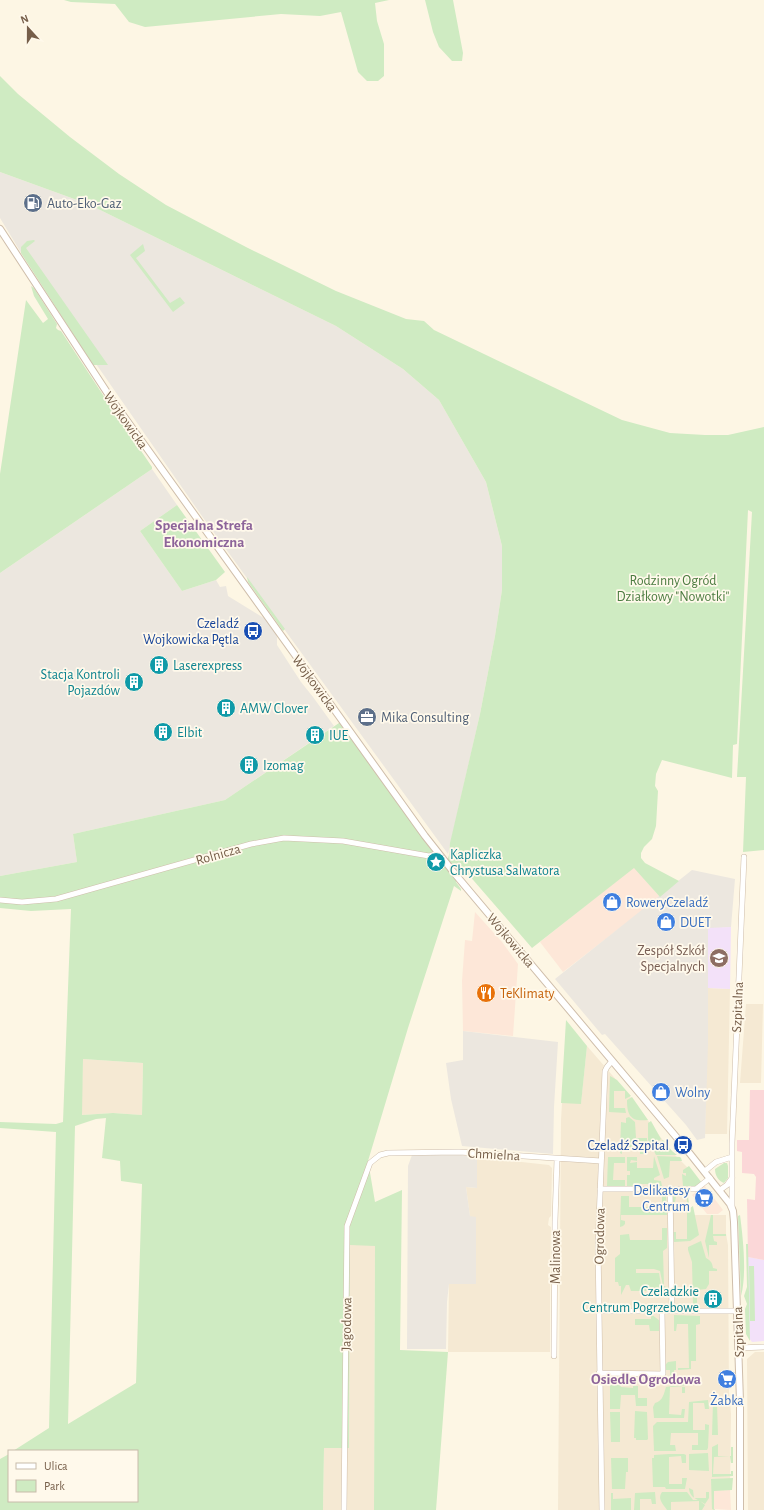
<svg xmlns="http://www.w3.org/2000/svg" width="764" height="1510" font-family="'Alegreya Sans',sans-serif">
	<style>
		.residential { fill: #f5e9d3 }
		.commercial { fill: #fde7d8 }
		.industrial { fill: #ece7df }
		.education { fill: #f3e1f9 }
		.medical { fill: #fbd7d8 }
		.green { fill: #cfebc2; fill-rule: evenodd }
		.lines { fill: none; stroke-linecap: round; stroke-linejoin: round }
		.minor-casing { stroke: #cfbeab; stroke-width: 6 }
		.tertiary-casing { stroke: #cfbeab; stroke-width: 8 }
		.minor { stroke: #fff; stroke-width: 5 }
		.tertiary { stroke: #fff; stroke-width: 6 }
		.labels { text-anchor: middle; stroke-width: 3.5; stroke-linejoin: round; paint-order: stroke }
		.service-label { font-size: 14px; fill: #4e5e75; stroke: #fff9eb; text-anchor: start }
		.street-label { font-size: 14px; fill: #765e49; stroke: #fff9eb }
		.park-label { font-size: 14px; fill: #4c7c41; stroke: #fff9eb }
		.transit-label { font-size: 14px; fill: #164399; stroke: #fff9eb; text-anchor: end }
		.culture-label { font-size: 14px; fill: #0d838f; stroke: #fff9eb; text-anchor: start }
		.shop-label { font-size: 14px; fill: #366cbe; stroke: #fff9eb; text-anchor: start }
		.education-label { font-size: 14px; fill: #785e54; stroke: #fff9eb; text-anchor: end }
		.food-label { font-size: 14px; fill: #c56008; stroke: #fff9eb; text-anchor: start }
		.neighbourhood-label { font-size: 15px; font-weight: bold; fill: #8d649a; stroke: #fff9eb }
	</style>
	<rect width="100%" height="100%" fill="#fdf6e4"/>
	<path class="residential" d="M708,988l22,1 -3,145h-22z
		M746,1004h17l-2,79h-21z
		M587,1046l38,44 46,61 17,17 1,47h37v19l2,11 1,147 2,22 -1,76 -16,1 1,19h-157l3,-390 1,-17h19z
		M83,1059l60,4 -1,52 -29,-2 -32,2z
		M477,1157l72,8 3,3 -1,48 -2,2 -1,7 3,2 -1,48 -2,2 2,6v69h-102l1,-69 26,1 1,-67h-6l-4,-30 11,1z
		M350,1245h25l-1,265h-51l1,-62h25z
		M755,1352h9v158h-16l-1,-151z"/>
	<path class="commercial" d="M634,867l26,30 -97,75 -23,-30z
		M475,912l27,30 16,22 -5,72 -50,-5 -1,-50 3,-41 7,1z
		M704,1185l19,25 -5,4h-11l-15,-19z
		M730,1490l1,20 -17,-1v-18z"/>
	<path class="industrial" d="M0,172l88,32 248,122 67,43 36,31 47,82 16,64v44l-7,46 -15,78 -32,140 -244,-335 -110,-158 -71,-105 -23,-38z
		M152,469l25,36 -37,26 42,60 34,-11 4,7 6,-1 2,10 44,27 5,14v8l24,37 12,15 21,29 -109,74 -152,34 4,28 -77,14v-303z
		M692,870l43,9 -4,48 -23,2v115l-3,94 -8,2 -11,-15 -81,-91 -3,1 -47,-56z
		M463,1031l95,11 -4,65 -1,47 -91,-8 -11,-47 -5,-36 17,-3z
		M412,1155h49l16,2v31l-11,-1 4,29 6,1v67h-27l-2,18 -1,47h-39l1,-183z"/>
	<path class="education" d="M731,927l-1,62 -22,-1v-60z
		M748,1257l16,3v81l-12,1 -3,-4z"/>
	<path class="medical" d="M750,1090h14v170l-16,-3 -1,-58 8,1 1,-23 -2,-3 -12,-1v-21l-5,-1v-11h12z"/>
	<path class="green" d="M64,0h325l-14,3 2,18 7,23v32l-6,5h-11l-9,-9 -17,-60 -21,4 -39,-2 -136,13 -16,-5 -14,-18 -44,-2z
		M425,0h28l10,53 -1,8h-10l-13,-14 -6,-15z
		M0,76l18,18 52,43 49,37 47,31 80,42 90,44 70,28 18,2 10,9 188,90 48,13 35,2h23l36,-8v423l-21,2 3,-75h-9l15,-265 -4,-2 -11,234 -4,1 -1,33 -70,-18 -6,14 -1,12 3,5 -2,35 -4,13 -8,8 -3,6v5l4,5 34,18 -19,16 -26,-29 -102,80 -71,-82 -5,16 5,7v2l-7,-5 -46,142 -40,133 7,41 27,-12 -2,160 48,2 -12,158h-62l1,-264 -25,-1 -1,203h-25l-1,62h-323v-51l9,-5v47h128v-50h-124l36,-23 7,-296 -56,-4v-6l56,2 7,-2 8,-213 -40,2 -31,-3v-32l77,-14 -4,-28 152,-34 117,-79 103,141v5l4,-12 1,-12 30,-129 15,-78 7,-46v-44l-16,-64 -47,-82 -36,-31 -67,-43 -248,-122 -88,-32zM83,1059l60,4 -1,52 -29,-2 -31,2zM106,1118l-4,40 18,3 1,20 21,3 -6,199 -68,41 7,-298 21,-7z
		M34,240l1,1 -9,7 82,117h-15l-72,-112v-6l6,-6z
		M143,244l2,7 -9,7 34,45 10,-6 5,6 -12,9 -43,-57z
		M31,286l3,2 23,36 -1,4 2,2 3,1 44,67 47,69v2l-152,104v-99l26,-174 17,23 5,-4 -14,-23z
		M177,505l48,67 -9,8 -34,11 -42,-60z
		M247,577l38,52 -2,2 -35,-49z
		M566,1020l21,26 -6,58 -20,-1z
		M610,1076l7,4 14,16 -6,3v-8h-11v17h11l1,5 -17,-1z
		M632,1097l16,23c-17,2 -21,-4 -21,-20z
		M629,1117l6,5 1,16h11v2l4,8 -7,6h-4v-7h-18v7l-2,-1 1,-31 5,1v-5z
		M651,1121l10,18 -9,8 -4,-7v-17z
		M663,1140l9,11 5,4h-21l-3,-6z
		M654,1156l6,19 -6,3v2l7,1 1,5 -3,2v-4h-25v5l-7,-1v-13h3v-4h-3v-14h10v4l-6,-1 -1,3 7,-1v6h16z
		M657,1156l23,1 1,1 1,3h-12l-1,16 -5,2z
		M608,1157h17v6h-11l-1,17h12v8h-16l-2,-2z
		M724,1163h3l1,3v12l-4,5c-6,-2 -9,-8 -9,-14z
		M689,1166l13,17c-7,5 -12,6 -19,3l-1,-12 4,2v-3h-3v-3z
		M653,1193h12l1,2 1,20h-46v5l4,1v3l-2,2 -3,1 1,-31h8v11h33v-12h-9z
		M675,1194h12l3,14 3,-2 6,29 -9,6 -16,1 -1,-10h3v7h11v-43h-11l-1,6h-2v-6z
		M711,1215h2v19h13v2h-13l1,5 3,1v3h-8v13l-4,-17z
		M740,1215c3,23 7,59 1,81l-3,-80z
		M662,1228h5v20l-4,3 1,35 4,2v3h-4l-4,-20 -6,-2h-18v4h23l3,18h-31l-2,-6h-3l-5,10v-9h-2l-1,-4h-3v-24l5,-4v-19l9,-1 1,6h32z
		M701,1241l5,17c5,3 6,4 7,10l4,1v2h-8v13l-3,5 -9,1v18l-4,-3 -1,-43 -4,-12v-3z
		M746,1244h2l2,97 -4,-7 -1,-25 2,-5 -3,-8 3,-9z
		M749,1266h5l1,55h-5z
		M651,1314l9,7 -1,10h-9l-1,-6h-14v-6h16z
		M674,1315l26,1v8l-4,1v36h-5v8l-13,1v-2h11l-1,-44h-11l-1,7h-2z
		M676,1361v9h-2l1,12h11v4l-15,-2 -6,1v-6h5v-9h-5v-5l3,-3z
		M610,1385h10l1,2 12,1v-2h5v12h9v8h-11l-1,-11h-14l-1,14h-10z
		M672,1386l13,1v6h-3v-6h-12l-1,27 12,1 1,-6h3l-1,9h-30l-1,-11 2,-4c8,-2 9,-10 11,-16z
		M708,1400l1,9h-4l-1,-6h-11v27h12v-6l4,1 -1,23 -1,2h-15v-5h6v-12h-27l-1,12h5l1,6h-22l-1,-25 4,-4h31l1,-20z
		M713,1402l4,2 1,31h-6z
		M635,1411l12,1 1,27 -1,1h-11v-2h-2z
		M610,1412h10v30h-9z
		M718,1444v12h13v-9h2v16h-2l-1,-7 -16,1 -1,17h18v-3h2v5l-21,1v-30z
		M708,1453l1,18 -20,-1v-16z
		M669,1454h15l2,1v8h-4l-1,-7 -12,1v27h13v-6h5l-2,11h-19l-1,-2h-12l-1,-29h2v-3z
		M611,1458h17v14h-2l-1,17h-13z
		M733,1478l-1,12 -18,1v18l1,1h-1l-2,-1 -1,-30z
		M689,1488l4,2 1,8h12v-6h3v6l-4,6 -5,-3 5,4 -3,5h-3v-9l-28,1v8h-4c-4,-6 -10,-11 -5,-18h25l6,8h5c-4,-2 -9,-5 -9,-12z
		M655,1492l1,12h-4l-1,-5h-11v11h-6l1,-17z
		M611,1493h2v6l18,-1v12h-20z"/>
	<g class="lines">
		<defs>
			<path id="minor" d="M0,900l22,2 34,-3 195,-55 33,-6 59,3 86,15 9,-3
				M705,1171l11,-9 16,-5
				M600,1189h96l14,-11
				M670,1189l2,122
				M720,1190l7,-5 5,-7
				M732,1208v-65l12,-286
				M599,1311h138
				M738,1348l26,-1
				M554,1356l1,-135 2,-62
				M599,1373l64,1 -1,-62
				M344,1510l3,-284 23,-63 10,-8 8,-2 71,-1 142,9
				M602,1510l-4,-265 7,-174 2,-4 5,-6"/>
			<path id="tertiary" d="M0,229l110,168 315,439 30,38 228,271 47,59 3,7 1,11 6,179v109"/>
		</defs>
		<use href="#minor" class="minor-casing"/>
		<use href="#tertiary" class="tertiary-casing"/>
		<use href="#minor" class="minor"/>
		<use href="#tertiary" class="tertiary"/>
	</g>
	<defs>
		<symbol id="fuel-disc" viewBox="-11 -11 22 22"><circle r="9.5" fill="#5c6f8a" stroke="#fff9eb"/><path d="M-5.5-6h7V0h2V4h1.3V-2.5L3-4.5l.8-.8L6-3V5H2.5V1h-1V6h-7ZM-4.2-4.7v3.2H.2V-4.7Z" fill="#fff"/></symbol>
		<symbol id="bus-disc" viewBox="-11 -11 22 22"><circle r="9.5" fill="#1a4fb4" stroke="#fff9eb"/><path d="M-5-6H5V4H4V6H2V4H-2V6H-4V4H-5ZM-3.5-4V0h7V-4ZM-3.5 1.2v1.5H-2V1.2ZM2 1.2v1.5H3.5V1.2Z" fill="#fff"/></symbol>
		<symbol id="building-disc" viewBox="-11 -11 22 22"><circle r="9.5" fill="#0f9aa8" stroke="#fff9eb"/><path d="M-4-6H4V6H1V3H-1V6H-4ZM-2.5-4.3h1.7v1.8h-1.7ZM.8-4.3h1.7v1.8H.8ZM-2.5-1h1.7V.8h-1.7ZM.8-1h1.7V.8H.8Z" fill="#fff"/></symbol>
		<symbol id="office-disc" viewBox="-11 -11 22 22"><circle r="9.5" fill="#5c6f8a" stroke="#fff9eb"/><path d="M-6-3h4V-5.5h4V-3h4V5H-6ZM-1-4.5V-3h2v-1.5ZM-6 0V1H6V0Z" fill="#fff"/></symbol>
		<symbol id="sight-disc" viewBox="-11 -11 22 22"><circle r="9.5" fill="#0f9aa8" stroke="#fff9eb"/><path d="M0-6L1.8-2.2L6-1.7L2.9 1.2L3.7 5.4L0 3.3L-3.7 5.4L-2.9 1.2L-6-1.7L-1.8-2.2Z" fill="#fff"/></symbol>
		<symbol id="shop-disc" viewBox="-11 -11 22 22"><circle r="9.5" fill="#3f7fe0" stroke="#fff9eb"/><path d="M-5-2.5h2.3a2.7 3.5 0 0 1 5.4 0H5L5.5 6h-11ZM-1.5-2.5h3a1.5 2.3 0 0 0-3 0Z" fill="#fff"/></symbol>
		<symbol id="school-disc" viewBox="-11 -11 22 22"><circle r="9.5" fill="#8d6e63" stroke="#fff9eb"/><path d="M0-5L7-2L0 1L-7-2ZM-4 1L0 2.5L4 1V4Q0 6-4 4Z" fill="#fff"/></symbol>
		<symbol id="restaurant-disc" viewBox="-11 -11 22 22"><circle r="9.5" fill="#e8710a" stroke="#fff9eb"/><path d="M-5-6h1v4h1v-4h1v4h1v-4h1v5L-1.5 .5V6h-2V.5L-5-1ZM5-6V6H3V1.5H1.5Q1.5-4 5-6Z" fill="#fff"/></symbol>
		<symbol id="supermarket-disc" viewBox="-11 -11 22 22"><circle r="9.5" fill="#3f7fe0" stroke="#fff9eb"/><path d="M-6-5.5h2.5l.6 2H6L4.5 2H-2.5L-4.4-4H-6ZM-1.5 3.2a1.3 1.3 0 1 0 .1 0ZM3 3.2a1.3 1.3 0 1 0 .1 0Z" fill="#fff"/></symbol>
	</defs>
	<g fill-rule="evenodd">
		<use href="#fuel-disc" x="22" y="192" width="22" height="22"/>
		<use href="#bus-disc" x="242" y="620" width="22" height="22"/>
		<use href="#building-disc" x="148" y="654" width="22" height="22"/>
		<use href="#building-disc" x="123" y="671" width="22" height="22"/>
		<use href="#building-disc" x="215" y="697" width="22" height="22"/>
		<use href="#office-disc" x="356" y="706" width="22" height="22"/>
		<use href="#building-disc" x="152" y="721" width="22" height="22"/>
		<use href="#building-disc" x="304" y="724" width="22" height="22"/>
		<use href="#building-disc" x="238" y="754" width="22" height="22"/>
		<use href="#sight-disc" x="425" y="851" width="22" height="22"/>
		<use href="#shop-disc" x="601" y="891" width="22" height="22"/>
		<use href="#shop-disc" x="655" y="911" width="22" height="22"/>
		<use href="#school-disc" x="708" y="947" width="22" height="22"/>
		<use href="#restaurant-disc" x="475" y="982" width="22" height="22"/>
		<use href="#shop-disc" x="650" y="1081" width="22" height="22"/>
		<use href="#bus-disc" x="672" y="1134" width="22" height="22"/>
		<use href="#supermarket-disc" x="693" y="1187" width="22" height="22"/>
		<use href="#building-disc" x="702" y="1288" width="22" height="22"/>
		<use href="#supermarket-disc" x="716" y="1368" width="22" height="22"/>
	</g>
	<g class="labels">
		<g class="service-label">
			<text x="47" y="208">Auto-Eko-Gaz</text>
			<text x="381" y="722">Mika Consulting</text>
		</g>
		<g class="street-label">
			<text transform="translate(126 420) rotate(55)" y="5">Wojkowicka</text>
			<text transform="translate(315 683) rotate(54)" y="5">Wojkowicka</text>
			<text transform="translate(218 854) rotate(-16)" y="5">Rolnicza</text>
			<text transform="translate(511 940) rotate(50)" y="5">Wojkowicka</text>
			<text transform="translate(737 1007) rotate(-88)" y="5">Szpitalna</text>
			<text transform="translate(494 1154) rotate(3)" y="5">Chmielna</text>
			<text transform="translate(599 1236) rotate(-89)" y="5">Ogrodowa</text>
			<text transform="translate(555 1257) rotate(-90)" y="5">Malinowa</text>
			<text transform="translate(346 1324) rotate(-89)" y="5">Jagodowa</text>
			<text transform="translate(738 1332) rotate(-92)" y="5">Szpitalna</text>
		</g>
		<g class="park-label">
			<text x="673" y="585">Rodzinny Ogród<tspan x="673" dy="16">Działkowy "Nowotki"</tspan></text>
		</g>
		<g class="transit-label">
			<text x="239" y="628">Czeladź<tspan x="239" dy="16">Wojkowicka Pętla</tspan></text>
			<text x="669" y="1150">Czeladź Szpital</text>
		</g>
		<g class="culture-label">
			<text x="173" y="670">Laserexpress</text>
			<text x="120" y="679" text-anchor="end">Stacja Kontroli<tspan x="120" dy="16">Pojazdów</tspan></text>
			<text x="240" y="713">AMW Clover</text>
			<text x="177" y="737">Elbit</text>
			<text x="329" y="740">IUE</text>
			<text x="263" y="770">Izomag</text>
			<text x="450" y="859">Kapliczka<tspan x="450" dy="16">Chrystusa Salwatora</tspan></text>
			<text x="699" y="1296" text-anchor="end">Czeladzkie<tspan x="699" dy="16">Centrum Pogrzebowe</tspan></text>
		</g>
		<g class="shop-label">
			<text x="626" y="907">RoweryCzeladź</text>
			<text x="680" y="927">DUET</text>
			<text x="675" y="1097">Wolny</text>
			<text x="690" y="1195" text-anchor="end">Delikatesy<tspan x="690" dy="16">Centrum</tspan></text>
			<text x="727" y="1405" text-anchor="middle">Żabka</text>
		</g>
		<g class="education-label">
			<text x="705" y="955">Zespół Szkół<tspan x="705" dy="16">Specjalnych</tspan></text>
		</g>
		<g class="food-label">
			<text x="500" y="998">TeKlimaty</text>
		</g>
		<g class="neighbourhood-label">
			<text x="204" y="530">Specjalna Strefa<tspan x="204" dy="17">Ekonomiczna</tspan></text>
			<text x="646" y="1384">Osiedle Ogrodowa</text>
		</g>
	</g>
	<rect x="8" y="1450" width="130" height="52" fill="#fff9eb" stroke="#c8bbaa"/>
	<rect x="16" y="1463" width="20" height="6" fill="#ffffff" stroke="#c8bbaa"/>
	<text x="44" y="1470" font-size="12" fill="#765e49">Ulica</text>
	<rect x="16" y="1480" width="20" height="12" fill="#cfebc2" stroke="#c8bbaa"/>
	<text x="44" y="1490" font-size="12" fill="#765e49">Park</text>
	<g transform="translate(28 28) rotate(339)" stroke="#fff9eb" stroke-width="3" paint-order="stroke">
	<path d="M0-3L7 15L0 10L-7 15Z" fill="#765e49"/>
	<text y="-6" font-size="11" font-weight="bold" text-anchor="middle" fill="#765e49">N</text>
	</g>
</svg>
